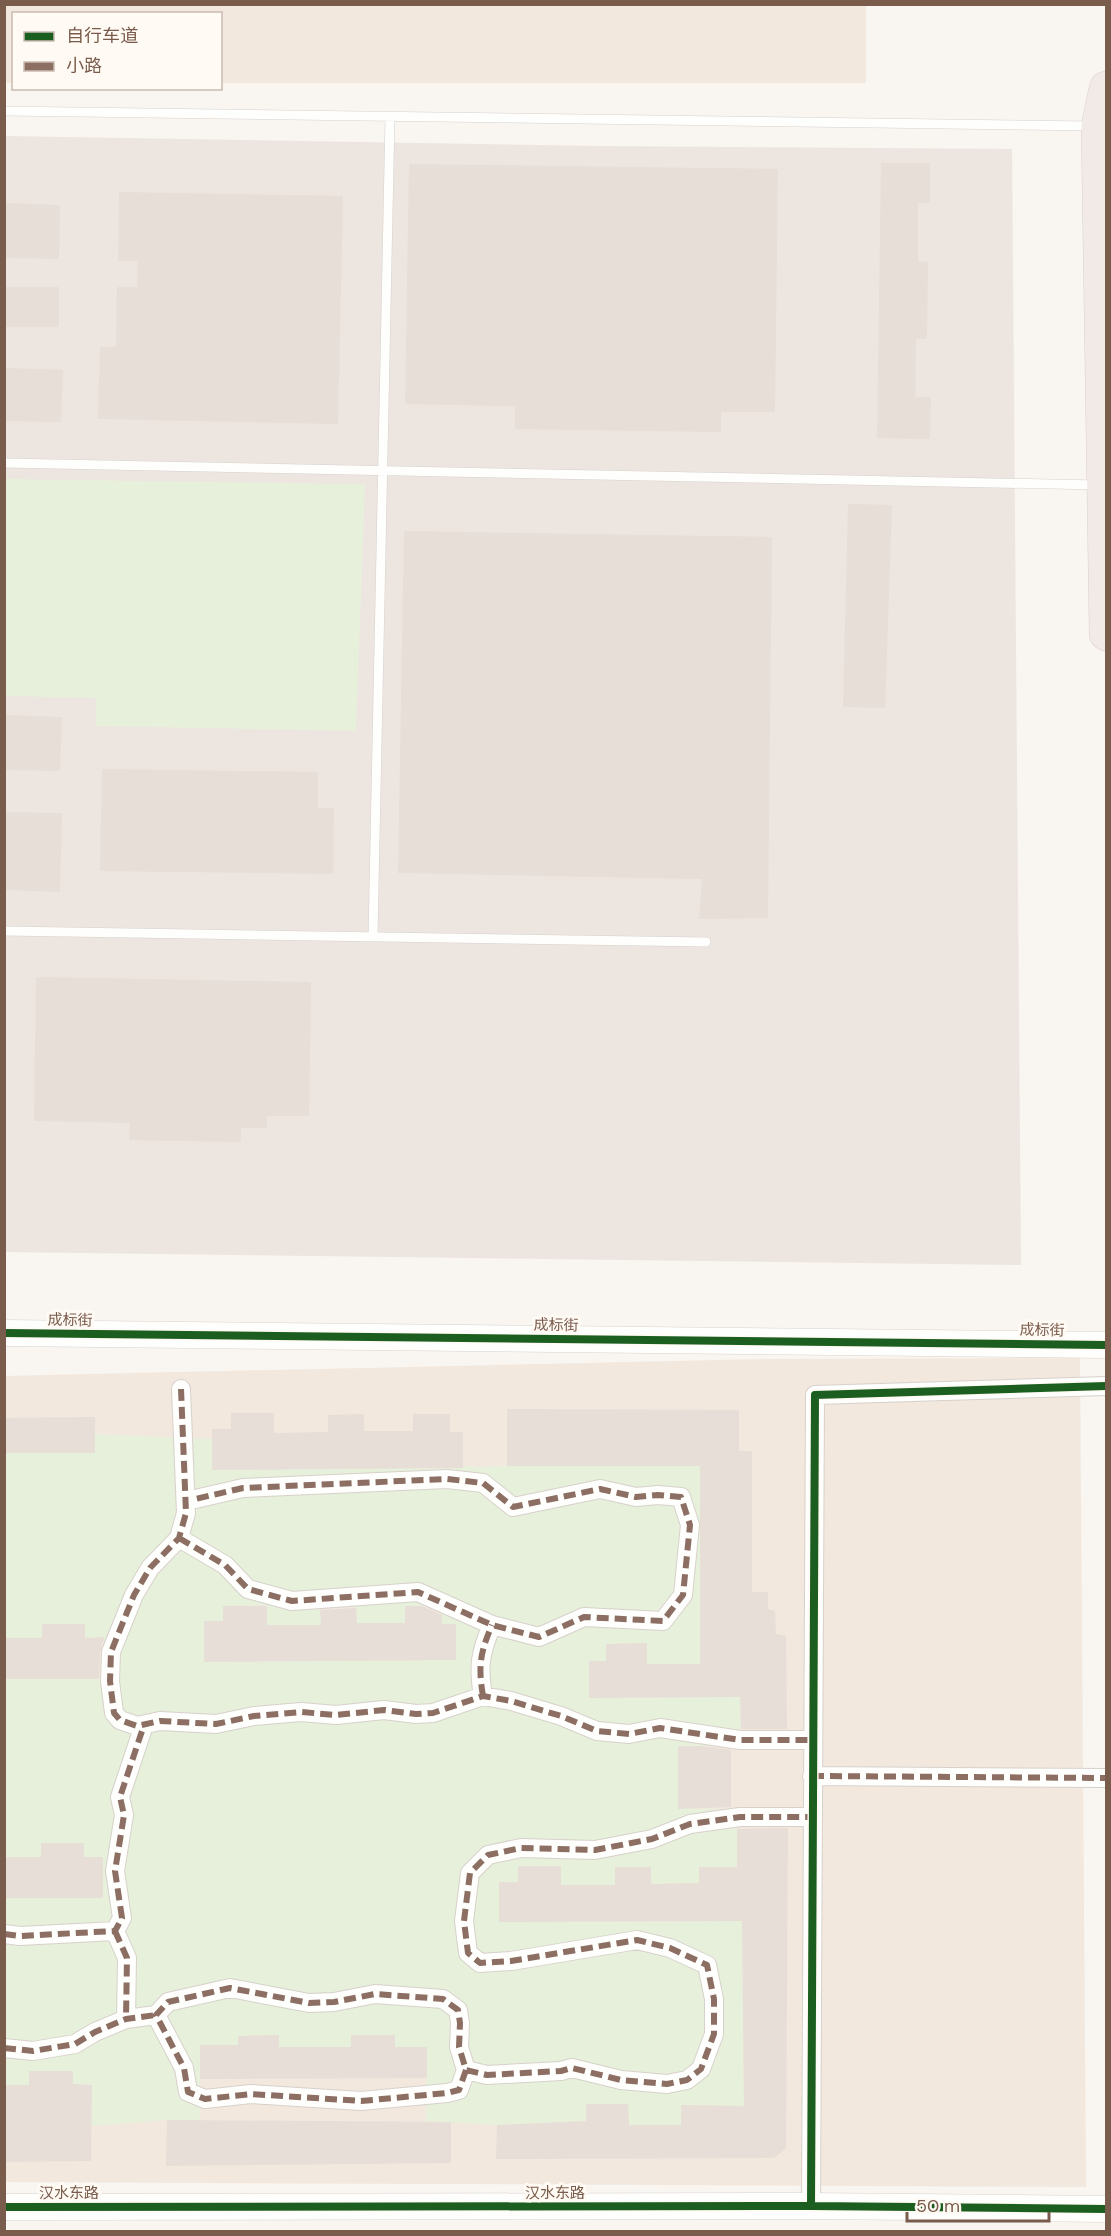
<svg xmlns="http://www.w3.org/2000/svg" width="1111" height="2236" font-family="'DM Sans','Noto Sans SC',sans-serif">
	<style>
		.residential { fill: #f2e8de }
		.industrial { fill: #ede5e0 }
		.green { fill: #e7f0db; fill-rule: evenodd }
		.building { fill: #e6ded7 }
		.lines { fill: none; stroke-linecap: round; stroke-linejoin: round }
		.lane-casing { stroke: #d7d1cb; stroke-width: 10 }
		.street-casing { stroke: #d7d1cb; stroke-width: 20 }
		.secondary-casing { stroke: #d9d2cb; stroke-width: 27 }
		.highway-casing { stroke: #dad1cc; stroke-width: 34 }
		.lane { stroke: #fefefd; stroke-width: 9 }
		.street { stroke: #fefefd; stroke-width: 18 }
		.secondary { stroke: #fefefd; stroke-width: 26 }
		.highway { stroke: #f2eae7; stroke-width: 33 }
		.quiet { stroke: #8d6e63; stroke-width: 6; stroke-dasharray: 12 6; stroke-linecap: butt }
		.cycleway-casing { stroke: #fffaf3; stroke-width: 11 }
		.cycleway { stroke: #1b5e20; stroke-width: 8 }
		.labels { text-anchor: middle; stroke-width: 6; stroke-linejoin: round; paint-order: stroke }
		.street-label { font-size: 15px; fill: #7a5c4d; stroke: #fffaf3 }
	</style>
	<rect width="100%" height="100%" fill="#f9f5f0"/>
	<path class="residential" d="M4,5h862v78h-645l-1,-69h-206l-1,69h-8z
		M1080,1358l6,829 -1081,-5 -1,-806 760,-17z"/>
	<path class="industrial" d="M5,136l591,10 416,3 9,1116 -1016,-13v15z"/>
	<path class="green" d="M5,479l360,5 -9,247 -260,-5v-28l-91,-2z
		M95,1434l117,5 1,31 294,-4h193v198h-53v-21l-41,1v17h-17v36h151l1,34 -10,15h-53v62l64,2 -5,13v44h-38v16l-48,1 -36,-17v18h-54v-19h-43v16h-19v40l243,-1 2,185 -63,-1v20h-52l-1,-21 -42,17 -89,4 -71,-4 1,-74h-32l-1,-12h-42l-1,12h-72l-1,-12 -40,1v9h-38v75h-33l-76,6 1,-41 -19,-1 -1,-13h-42l-1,14h-24l-1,-187h99v-41h-19v-14h-43v14h-36v-178h98l1,-41h-19v-14h-43v14h-37v-185h90zM266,1605l1,20h54v-18h35l1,16h48v-17h37v18l14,36 -251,2 18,-41 1,-15z"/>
	<path class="building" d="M881,163h49v40h-12v58l10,1 -1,77h-11l-1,58h16l-1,42 -53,-1z
		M409,164l369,5 -3,243h-54v20l-206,-3v-23l-110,-2z
		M119,192l224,4 -5,228 -240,-5 2,-72h16l1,-60h20l1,-26h-20z
		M4,203l56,2 -1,54 -55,-1z
		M4,287h55v40h-55z
		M4,368l59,2 -2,52 -57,-1z
		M848,504l44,1 -7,203 -42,-1z
		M404,531l368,6 -4,381 -69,1 3,-40 -304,-6z
		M4,715l58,2 -2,54 -56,-1z
		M102,769l216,3v36h16l-1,66 -233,-3z
		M4,812l58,1 -2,79 -56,-2z
		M36,977l275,5 -2,134h-42v12h-26v14l-112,-2 1,-17 -96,-2z
		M507,1409l232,1v41h13v141h16v17l7,2 1,23 10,2 1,93h-46l-1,-32 -151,1v-37h17v-17l41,-1v21h53v-198h-193z
		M231,1413h43v20l54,-1v-17l36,-1v17h49v-17h37v18h13v36l-251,2v-41h19z
		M95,1417v36h-91v-35z
		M223,1606h44v19h54l-1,-15 36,-2 1,15h48v-17h17l20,9v9h14v36l-252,2v-41h19z
		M42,1624h43v14l19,-1 -4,15 -1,27h-95v-41h38z
		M678,1746h24l29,4v57l-53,2z
		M788,1828l-2,320 -12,10 -278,1 1,-34 89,-4v-17h42l1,21h52v-20l63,1 -2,-185 -243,1v-40h19v-16h43v19h54v-18h36v17l48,-1v-16h38v-38z
		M41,1843h43v14h19v41h-99v-41h37z
		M279,2035v12h72v-12h44v12h32v31l-227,1v-34h38v-9z
		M29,2071h44v13l19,1 -1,76 -87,1v-77h25z
		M167,2120l284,2v41l-285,3z"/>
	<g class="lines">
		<defs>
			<path id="lane" d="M4,111l1088,15
				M4,463l1094,22
				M4,931l702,11
				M373,936l17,-819"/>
			<path id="street" d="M181,1389l5,124 -7,25 -29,30 -16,27 -23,57 -1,29 4,32 6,7 17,6 23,-5 56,3 38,-8 47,-4 35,3 48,-5 32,4 17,-1 50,-17 28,5 50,15 36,15 32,3 31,-6 80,12h72
				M179,1538l46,27 23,24 44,12 126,-9 74,33 47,12 45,-20 79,4 20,-26 7,-70 -9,-28 -23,-2 -22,2 -36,-8 -87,18 -30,-24 -36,-4 -204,9 -52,12
				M483,1696c-5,-30 -3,-43 9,-71
				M812,1776l294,2
				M115,1931l12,27 -1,61
				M4,1934l16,2 95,-5 7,-13 -7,-47 9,-56 -4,-18 24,-72
				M4,2048l29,3 42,-7 20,-12 31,-13 30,-4
				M466,2070l-7,20 -12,3 -86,8 -110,-7 -46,5 -17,-7 -4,-24 -28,-53 12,-13 62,-14 79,15 25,-1 41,-8 68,5 15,11 2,13 -1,24 7,23 21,5 74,-4 11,-3 49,12 46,4 20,-4 14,-11 13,-35v-35l-7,-34 -37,-17 -33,-8 -126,21 -31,2 -12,-10 -4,-32 6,-48 18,-18 33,-7 74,2 57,-11 38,-15 50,-7h72
				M811,2206l4,-811 291,-9"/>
			<path id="secondary" d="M4,1333l1102,12
				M4,2207l807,-1 295,3"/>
			<path id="highway" d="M1106,88l-8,38 8,508"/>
		</defs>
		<use href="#lane" class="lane-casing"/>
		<use href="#street" class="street-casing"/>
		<use href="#secondary" class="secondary-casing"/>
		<use href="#highway" class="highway-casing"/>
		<use href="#lane" class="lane"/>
		<use href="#street" class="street"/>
		<use href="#secondary" class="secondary"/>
		<use href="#highway" class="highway"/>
		<path class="quiet" d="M181,1389l5,124 -7,25 -29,30 -16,27 -23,57 -1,29 4,32 6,7 17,6 23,-5 56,3 38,-8 47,-4 35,3 48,-5 32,4 17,-1 50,-17 28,5 50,15 36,15 32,3 31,-6 80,12h72
			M179,1538l46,27 23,24 44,12 126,-9 74,33 47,12 45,-20 79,4 20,-26 7,-70 -9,-28 -23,-2 -22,2 -36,-8 -87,18 -30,-24 -36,-4 -204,9 -52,12
			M483,1696c-5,-30 -3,-43 9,-71
			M812,1776l294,2
			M115,1931l12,27 -1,61
			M4,1934l16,2 95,-5 7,-13 -7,-47 9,-56 -4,-18 24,-72
			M4,2048l29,3 42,-7 20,-12 31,-13 30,-4
			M466,2070l-7,20 -12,3 -86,8 -110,-7 -46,5 -17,-7 -4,-24 -28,-53 12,-13 62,-14 79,15 25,-1 41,-8 68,5 15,11 2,13 -1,24 7,23 21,5 74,-4 11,-3 49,12 46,4 20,-4 14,-11 13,-35v-35l-7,-34 -37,-17 -33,-8 -126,21 -31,2 -12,-10 -4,-32 6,-48 18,-18 33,-7 74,2 57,-11 38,-15 50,-7h72"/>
		<defs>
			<path id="cycleway" d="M4,1333l1102,12
				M811,2206l4,-811 291,-9
				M4,2207l807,-1 295,3"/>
		</defs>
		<use href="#cycleway" class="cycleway-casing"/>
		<use href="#cycleway" class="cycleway"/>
	</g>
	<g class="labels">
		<g class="street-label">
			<text transform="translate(70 1320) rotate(1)" y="5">成标街</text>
			<text transform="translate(556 1325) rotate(1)" y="5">成标街</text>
			<text transform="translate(1042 1330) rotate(1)" y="5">成标街</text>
			<text x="69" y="2198">汉水东路</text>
			<text x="555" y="2198">汉水东路</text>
		</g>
	</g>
	<rect width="1111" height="2236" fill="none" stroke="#7a5c4d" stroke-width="12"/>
	<rect x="12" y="12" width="210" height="78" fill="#fffaf3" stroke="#cabbb1" stroke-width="1.5"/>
	<rect x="24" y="32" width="30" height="9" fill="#1b5e20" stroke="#cabbb1" stroke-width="1.5"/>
	<text x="66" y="42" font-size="18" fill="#7a5c4d">自行车道</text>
	<rect x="24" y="62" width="30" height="9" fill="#8d6e63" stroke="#cabbb1" stroke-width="1.5"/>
	<text x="66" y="72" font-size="18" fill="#7a5c4d">小路</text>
	<path d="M907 2212v9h142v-9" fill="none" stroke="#7a5c4d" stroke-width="3"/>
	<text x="916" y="2212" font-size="18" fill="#7a5c4d" stroke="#fffaf3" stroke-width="4.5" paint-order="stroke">50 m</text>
</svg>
